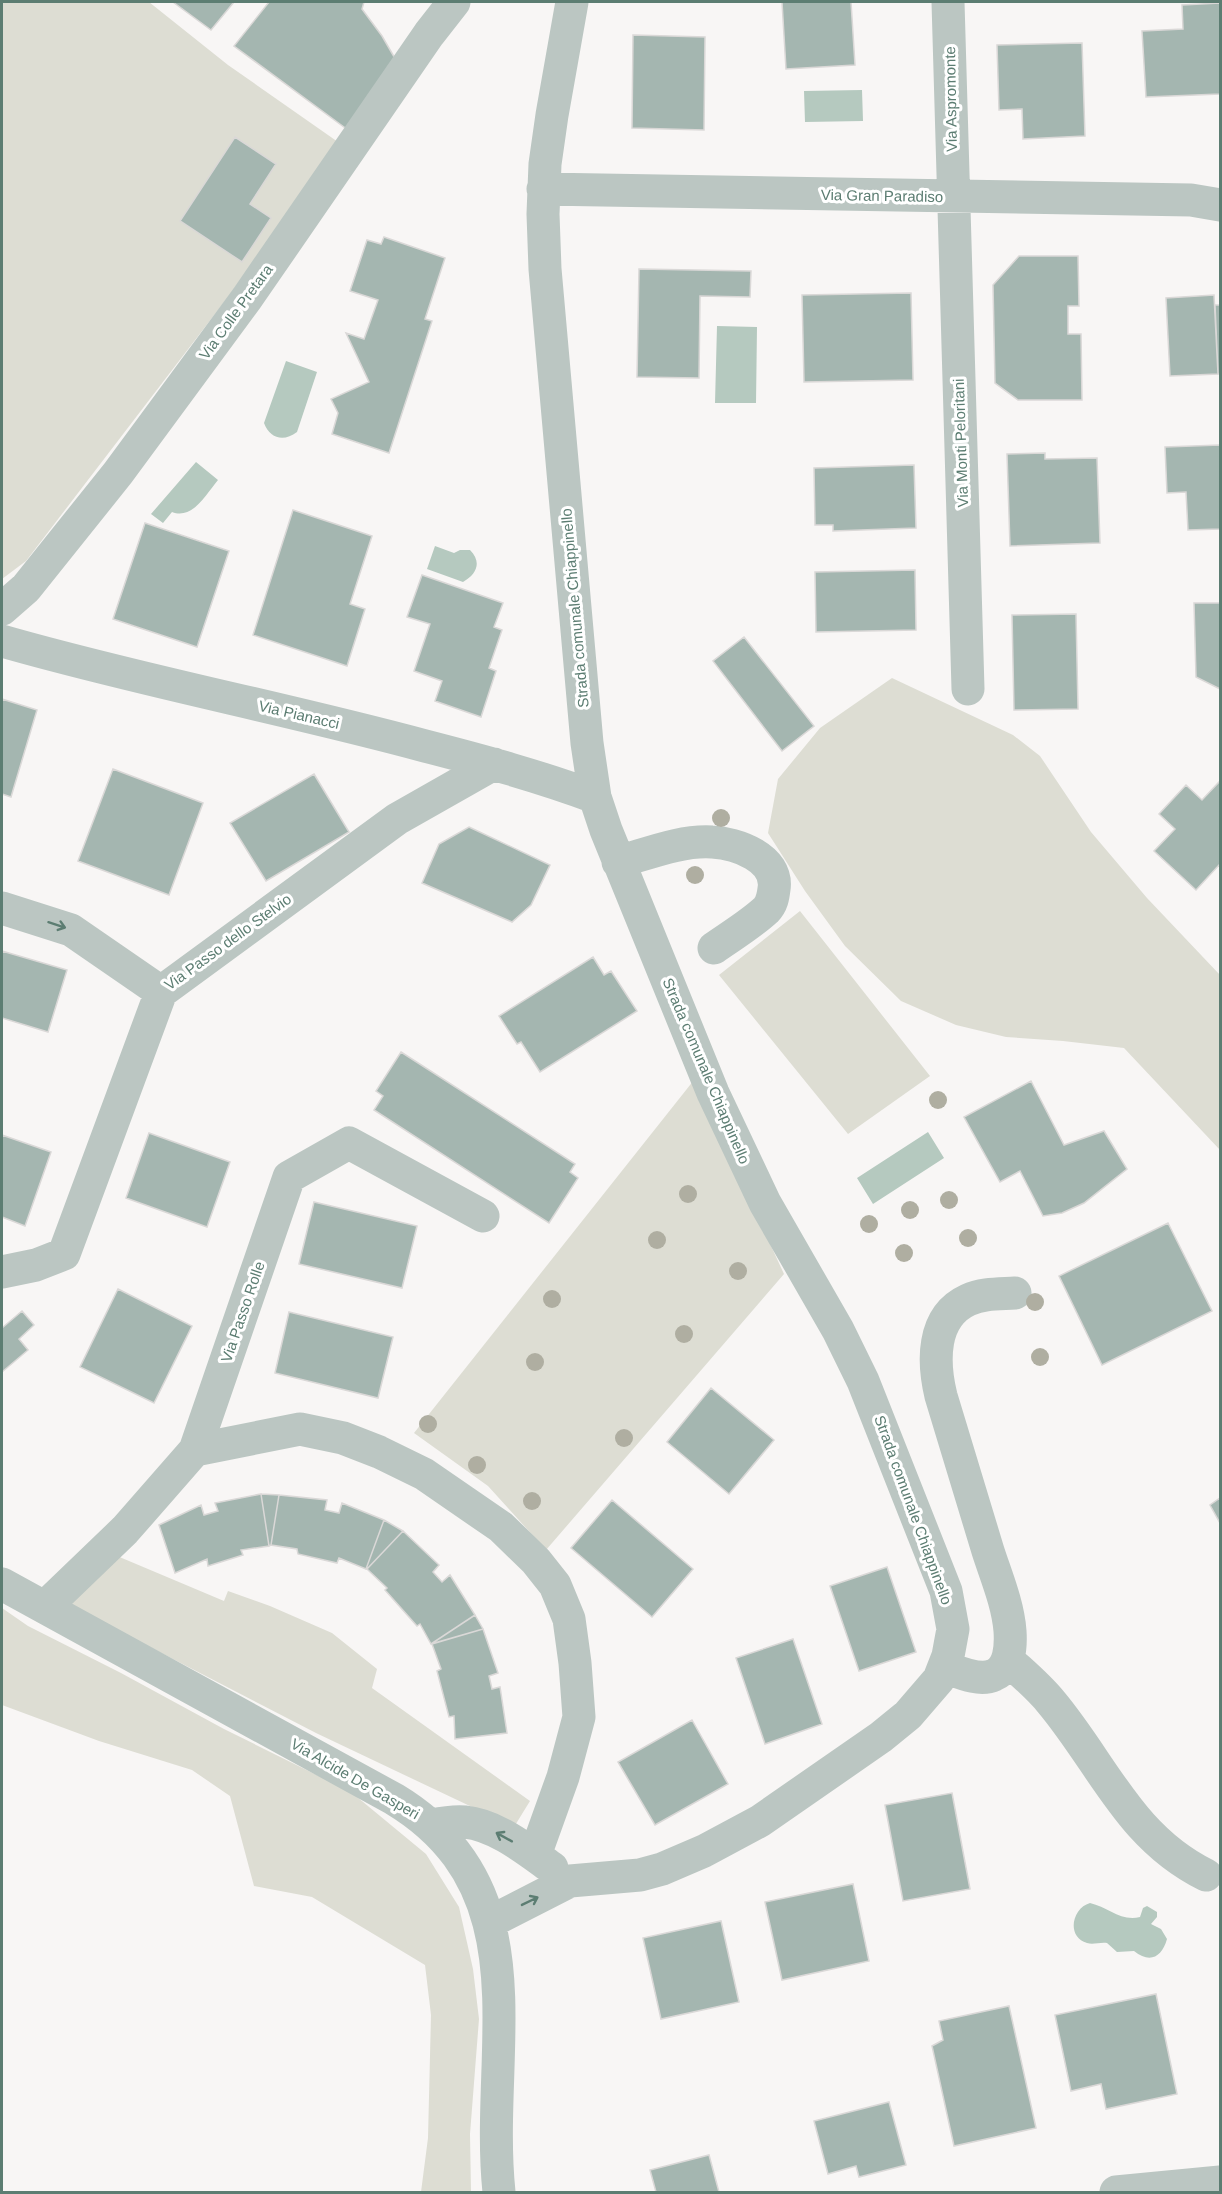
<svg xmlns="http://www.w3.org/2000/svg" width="1222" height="2194" font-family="Arial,sans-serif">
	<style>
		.green { fill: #ddddd3 }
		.water { fill: #b5c9bf }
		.building { fill: #a4b6b0; stroke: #dad8d7; stroke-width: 1.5 }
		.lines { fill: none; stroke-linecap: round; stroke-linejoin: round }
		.minor { stroke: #bbc6c2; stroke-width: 33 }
		.tree { fill: #afaea1 }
		.oneway { stroke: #5c7d72 }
		.labels { text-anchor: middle; stroke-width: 6; stroke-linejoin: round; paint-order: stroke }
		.street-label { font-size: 15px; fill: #5c7d72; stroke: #fff }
	</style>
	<rect width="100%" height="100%" fill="#f8f6f5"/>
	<path class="green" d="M2,2h147l79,63 110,77 -107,151 -205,268 -24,18z
		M892,678l121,57 27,21 51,76 56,66 73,77v175l-96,-102 -61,-7 -57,-4 -50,-12 -55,-24 -56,-55 -40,-55 -37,-58 10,-54 42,-51z
		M800,911l130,165 -82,58 -129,-159z
		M694,1080l90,194 -238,276 -58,-64 -74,-53z
		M110,1553l114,48 4,-10 42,15 62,27 45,36 -5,19 158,113 -16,26 -198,-94 -257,-133z
		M2,1608l26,18 93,47 103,56 127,63 75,62 33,53 14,62 6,50 -9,115 1,58h-50l7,-54 3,-123 -6,-50 -113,-68 -58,-11 -24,-90 -38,-26 -93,-29 -97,-36z"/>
	<path class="water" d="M862,90l1,31 -58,1 -1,-31z
		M717,326l40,1 -1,76h-41z
		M286,361l31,11 -20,60c-13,10 -27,7 -33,-9z
		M196,462l22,18c-12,14 -25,40 -46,32l-9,11 -12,-9z
		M435,546l19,7 6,-3h10c12,12 7,24 -7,32l-36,-13z
		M928,1132l16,26 -71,46 -16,-26z
		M1090,1903c18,4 31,19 50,14l3,-9 4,-2 10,6v5l-6,7 10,5 6,10c-5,18 -17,25 -33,12l-17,1 -10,-9c-7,-1 -14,2 -20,0 -21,-6 -15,-35 3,-40z"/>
	<path class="building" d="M173,2h61l-23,28z
		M269,2h95l-2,7 20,27 18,31 -52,63 -114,-84z
		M782,2h69l4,63 -69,4z
		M1220,3v91l-74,3 -4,-66 41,-2 -1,-24z
		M633,35l72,2 -1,93 -72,-2z
		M1082,43l3,93 -62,3 -1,-30 -23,1 -2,-65z
		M235,137l41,27 -26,40 21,14 -29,44 -62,-41z
		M384,237l61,21 -20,61 7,2 -43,132 -57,-19 6,-21 -7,-14 38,-17 -23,-49 18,6 14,-39 -28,-9 17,-51 14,4z
		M1019,256h59l1,50h-11v28h13l1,66h-64l-23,-17 -2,-98z
		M639,269l112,2 -1,26 -50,-1 -1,82 -62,-1z
		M911,293l2,87 -109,2 -2,-87z
		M1214,295l4,79 -48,2 -4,-78z
		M1215,305h5v69h-2z
		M1220,445v84l-32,1 -2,-38 -19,1 -2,-46z
		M1045,453v6l52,-1 3,85 -90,3 -3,-92z
		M914,465l2,63 -83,3v-6h-18l-1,-57z
		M293,510l79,26 -22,68 15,5 -18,57 -94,-31z
		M145,523l84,28 -32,96 -84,-28z
		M915,570l1,60 -100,2 -1,-60z
		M422,575l81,28 -9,24 8,3 -13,38 7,3 -15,46 -46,-16 7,-20 -28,-10 16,-47 -23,-7z
		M1194,603h26v86l-24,-12z
		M1076,614l2,95 -64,1 -2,-95z
		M744,637l70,89 -32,25 -69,-90z
		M2,699l35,11 -26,87 -9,-3z
		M113,769l90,34 -34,92 -91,-34z
		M314,774l35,58 -83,49 -36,-58z
		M1220,781v85l-1,-1 -23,25 -42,-39 21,-22 -16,-15 27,-29 16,15z
		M469,827l81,38 -19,40 -19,17 -90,-39 17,-39z
		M2,951l65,19 -19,62 -46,-14z
		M593,957l11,18 7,-4 26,40 -97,61 -19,-30 -4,2 -18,-28z
		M401,1052l174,112 -5,8 8,6 -29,45 -175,-113 9,-14 -7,-5z
		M1031,1081l33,64 40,-14 23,38 -43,34 -22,10 -19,3 -23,-45 -20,11 -36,-65z
		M149,1133l81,29 -23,65 -81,-29z
		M2,1135l49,17 -26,74 -23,-9z
		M314,1202l103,24 -15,62 -103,-24z
		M1168,1223l44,88 -110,54 -43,-89z
		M118,1289l74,37 -38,77 -74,-36z
		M22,1311l12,14 -15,14 9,11 -26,22v-44z
		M289,1312l104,25 -15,61 -103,-25z
		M711,1388l63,52 -45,54 -62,-52z
		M261,1494l8,52 -28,4 2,5 -35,11 -1,-7 -32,14 -16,-48 42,-20 3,10 14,-4 -3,-8z
		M261,1494l18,1 -8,50 -2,1z
		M279,1495l48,5 -2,10 14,3 3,-10 42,17 -18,49 -27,-11 -2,5 -39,-9 -1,-5 -26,-4z
		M1220,1498v25l-10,-18z
		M612,1500l81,69 -41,48 -81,-69z
		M384,1520l19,11 -36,38h-1z
		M403,1531l36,34 -6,7 9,10 8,-7 25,40 -44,29 -11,-20 -3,2 -32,-36 2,-2 -20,-19z
		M887,1567l29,85 -57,19 -29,-85z
		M475,1615l8,14 -52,15z
		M483,1629l15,44 -9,3 3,13 8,-2 7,46 -52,6 -1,-23 -5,1 -12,-46 4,-2 -9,-25z
		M793,1639l29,85 -57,20 -29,-86z
		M692,1720l36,64 -73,41 -37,-63z
		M952,1793l18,96 -67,12 -18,-96z
		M853,1884l16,77 -87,19 -17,-78z
		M721,1921l18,81 -78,17 -18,-81z
		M1156,1994l21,100 -71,15 -5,-25 -30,7 -16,-76z
		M1009,2006l27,122 -82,18 -22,-100 11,-6 -4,-19z
		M889,2102l17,63 -47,12 -3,-11 -28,8 -14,-53z
		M709,2155l10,37h-63l-6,-22z"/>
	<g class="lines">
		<path class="minor" d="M948,2l20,687
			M543,189l648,11 29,5
			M2,609l24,-21 92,-115 129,-175 182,-264 25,-32
			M2,641c139,40 283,67 423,105 58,15 114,30 170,51
			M618,862c29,-8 63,-22 94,-20 24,1 67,16 62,47 -1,8 -2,15 -8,21 -15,14 -35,26 -52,38
			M2,908l69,22 90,62
			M2,1272l34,-7 28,-11 97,-262 236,-173 97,-55
			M195,1450l105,-21 43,9 36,14 45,22 77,53 35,34 19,24 14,34 6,44 4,54 -16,60 -28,78
			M2,1584l392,215c151,91 90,250 105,393
			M45,1607l80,-77 70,-80 94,-273 60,-34 134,73
			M1008,1660c14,13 30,26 43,42 52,62 78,135 155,173
			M945,1667c14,5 34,15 49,8 16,-7 17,-29 16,-44 -2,-27 -14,-55 -22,-80 -16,-52 -31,-103 -47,-155 -8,-33 -10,-79 27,-96 15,-7 31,-6 47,-7
			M432,1825c10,-2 22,-4 33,-3 31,3 62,28 87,46
			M490,1922l80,-41 70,-6 22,-6 42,-18 56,-30 121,-84 27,-22 31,-36 9,-23 5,-27 -7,-38 -83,-210 -25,-51 -73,-127 -52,-110 -107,-263 -11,-33 -8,-54 -42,-474 -2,-55 2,-50 7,-49 20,-113
			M1116,2192l104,-10"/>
	</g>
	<g class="tree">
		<circle cx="721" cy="818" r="9"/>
		<circle cx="695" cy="875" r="9"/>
		<circle cx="938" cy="1100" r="9"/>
		<circle cx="688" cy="1194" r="9"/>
		<circle cx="949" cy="1200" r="9"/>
		<circle cx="910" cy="1210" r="9"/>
		<circle cx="869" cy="1224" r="9"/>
		<circle cx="968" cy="1238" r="9"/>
		<circle cx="657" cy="1240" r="9"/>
		<circle cx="904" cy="1253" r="9"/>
		<circle cx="738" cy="1271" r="9"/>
		<circle cx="552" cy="1299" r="9"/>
		<circle cx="1035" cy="1302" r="9"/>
		<circle cx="684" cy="1334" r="9"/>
		<circle cx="1040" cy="1357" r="9"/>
		<circle cx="535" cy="1362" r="9"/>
		<circle cx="428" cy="1424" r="9"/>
		<circle cx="624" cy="1438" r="9"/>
		<circle cx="477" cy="1465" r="9"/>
		<circle cx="532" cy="1501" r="9"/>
	</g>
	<defs><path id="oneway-shaft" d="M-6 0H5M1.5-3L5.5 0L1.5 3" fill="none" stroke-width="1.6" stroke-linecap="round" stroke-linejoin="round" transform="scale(1.5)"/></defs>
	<g class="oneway">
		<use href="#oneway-shaft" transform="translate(57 925) rotate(18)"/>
		<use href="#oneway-shaft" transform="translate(504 1837) rotate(-151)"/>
		<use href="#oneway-shaft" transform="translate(530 1901) rotate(-26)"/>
	</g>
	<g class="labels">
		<g class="street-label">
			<text transform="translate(951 99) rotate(-91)" y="5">Via Aspromonte</text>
			<text transform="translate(882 196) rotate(1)" y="5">Via Gran Paradiso</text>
			<text transform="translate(236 312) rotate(-54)" y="5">Via Colle Pretara</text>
			<text transform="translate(961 443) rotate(-92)" y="5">Via Monti Peloritani</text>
			<text transform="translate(575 608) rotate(-95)" y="5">Strada comunale Chiappinello</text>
			<text transform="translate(299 715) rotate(13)" y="5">Via Pianacci</text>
			<text transform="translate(228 942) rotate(-36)" y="5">Via Passo dello Stelvio</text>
			<text transform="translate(706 1071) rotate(67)" y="5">Strada comunale Chiappinello</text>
			<text transform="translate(243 1312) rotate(-71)" y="5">Via Passo Rolle</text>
			<text transform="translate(913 1510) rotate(70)" y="5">Strada comunale Chiappinello</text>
			<text transform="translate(355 1779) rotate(30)" y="5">Via Alcide De Gasperi</text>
		</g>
	</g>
	<rect width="1222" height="2194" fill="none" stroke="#5c7d72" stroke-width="6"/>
</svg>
